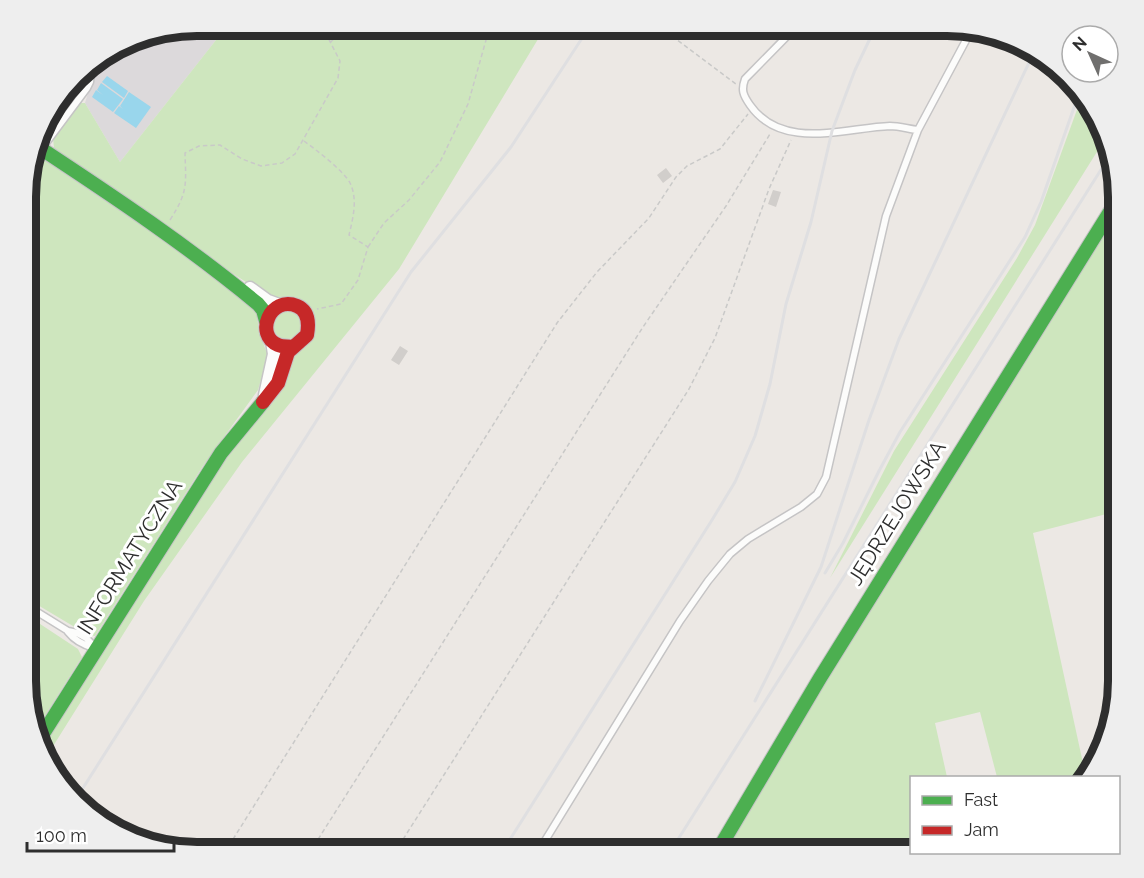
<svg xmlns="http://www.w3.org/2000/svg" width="1144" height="878" font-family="Raleway,sans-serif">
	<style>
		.industrial { fill: #dcd9db }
		.green { fill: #cee6be }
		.water { fill: #99d6ec }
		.building { fill: #d1cecb }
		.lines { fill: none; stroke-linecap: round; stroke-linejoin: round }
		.lane-casing { stroke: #c5c4c5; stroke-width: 9 }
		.street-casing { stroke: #c5c4c5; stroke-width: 15 }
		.fast-casing { stroke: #c5c4c5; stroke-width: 16 }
		.jam-casing { stroke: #c5c4c5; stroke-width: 16 }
		.path { stroke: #c9c9c8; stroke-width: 1.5; stroke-dasharray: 4.5 3; stroke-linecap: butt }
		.lane { stroke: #fcfcfb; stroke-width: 6 }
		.street { stroke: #fcfcfb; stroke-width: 12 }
		.fast { stroke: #4caf50; stroke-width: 14 }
		.jam { stroke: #c62828; stroke-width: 14 }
		.rail { stroke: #dfdfe1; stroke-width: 3 }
		.labels { text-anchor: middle; stroke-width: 6; stroke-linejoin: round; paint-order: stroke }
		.street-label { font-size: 21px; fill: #2e2e2e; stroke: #fff }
		.rim { fill: none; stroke: #2e2e2e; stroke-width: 8 }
	</style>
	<rect width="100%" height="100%" fill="#ece8e4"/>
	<path class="industrial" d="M197,26h30l-107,136 -35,-59 4,-13 -5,-4 2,-19 56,-32z"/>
	<path class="green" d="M227,26h319l-147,243 -157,193 -98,139 -99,158 -4,-12 244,-381 29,-38 -37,-29 -8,-2 -51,-33 -164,-116 -1,-10 26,-35h6l35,59z
		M86,67l-2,19 -35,47 -3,3h-6l8,-24z
		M1082,96l19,26 4,17 -275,439 64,-127 123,-193 18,-33z
		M34,153l122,82 95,71 6,9 2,17 9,24 -10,34 -55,76 -108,170 -7,-1 -62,-37 1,-424z
		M1118,208v303l-85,22 53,244h-89l-17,-65 -45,11 12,54 -35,1 -1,74h-188l46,-79z
		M273 325a14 14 0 1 1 28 0a14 14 0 1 1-28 0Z
		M26,618h5l47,31 4,8 -46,73 -10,-38z"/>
	<path class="water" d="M107,76l21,15 -4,7 -22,-16z
		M101,83l22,16 -10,13 -21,-15 4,-7 7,5 -6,-5z
		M129,92l22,15 -15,21 -22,-15 5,-7 4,3 -3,-3z"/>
	<path class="building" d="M666,168l6,8 -9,7 -6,-8z
		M773,190l8,2 -5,15 -8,-3z
		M400,346l8,5 -9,14 -8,-5z"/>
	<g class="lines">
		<defs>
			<path id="lane" d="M797,26l-52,53c-4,11 -2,16 5,26 32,46 94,23 140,21 9,0 19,3 28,4
				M186,27l12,6 11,-7
				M43,147l44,-59 3,-6 2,-19
				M26,605l42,26 9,2 9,5 10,10
				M68,632c7,9 15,13 26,16
				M538,852l142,-231 28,-40 22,-27 18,-15 53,-32 16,-13 9,-17 60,-261 32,-86 54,-101"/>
			<path id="street" d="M250,288l18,13 11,4
				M265,395l9,-41 -2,-13"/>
			<path id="fast" d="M37,146c76,50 151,100 221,158l5,6 3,11
				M39,740l182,-287 42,-51
				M717,852l103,-174 298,-479"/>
			<path id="jam" d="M263,402l15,-19 10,-31 19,-17c2,-11 2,-24 -10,-29 -27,-11 -43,29 -19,39 4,2 10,1 14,2"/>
		</defs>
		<use href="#lane" class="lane-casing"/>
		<use href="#street" class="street-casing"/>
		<use href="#fast" class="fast-casing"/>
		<use href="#jam" class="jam-casing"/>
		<path class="path" d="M661,26l11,10 64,48
			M599,37l23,-7 9,-4
			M330,43l15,-17
			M304,141c11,8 40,30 46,42 8,16 3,35 -1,52l19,12 -10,33 -17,24 -24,5
			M170,220c18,-28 16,-35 15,-67l14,-7 21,-1 22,14 19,7 21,-3 13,-9 43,-76 2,-17 -18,-35
			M368,247l16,-24 25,-23 31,-38 28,-58 22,-78
			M225,852l332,-529 40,-51 52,-54 27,-41 11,-11 33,-17 28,-35
			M310,852l333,-525 83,-121 44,-72
			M395,852l294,-463 26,-51 54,-149 22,-49"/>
		<use href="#lane" class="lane"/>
		<use href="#street" class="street"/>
		<use href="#fast" class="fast"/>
		<use href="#jam" class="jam"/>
		<path class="rail" d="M825,573l18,-30 36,-72 21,-39 125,-195 16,-35 38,-109
			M755,701l66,-134 48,-147 30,-81 135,-287
			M76,799l335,-527 100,-125 79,-121
			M502,852l210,-332 23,-38 20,-46 15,-52 16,-80 25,-82 21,-91 23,-61 21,-44
			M670,852l439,-695"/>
	</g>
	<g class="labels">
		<g class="street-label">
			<text transform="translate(897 513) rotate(-58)" y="7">JĘDRZEJOWSKA</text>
			<text transform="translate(130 557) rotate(-58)" y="7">INFORMATYCZNA</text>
		</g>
	</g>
	<path d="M0 0H1144V878H0ZM197 36H947A161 161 0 0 1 1108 197V681A161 161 0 0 1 947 842H197A161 161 0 0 1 36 681V197A161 161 0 0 1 197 36Z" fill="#eee" fill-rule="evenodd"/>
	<path class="rim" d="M197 36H947A161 161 0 0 1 1108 197V681A161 161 0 0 1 947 842H197A161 161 0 0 1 36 681V197A161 161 0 0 1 197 36Z"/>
	<rect x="910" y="776" width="210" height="78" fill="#ffffff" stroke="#ababab" stroke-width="1.5"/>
	<rect x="922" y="796" width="30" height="9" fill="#4caf50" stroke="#ababab" stroke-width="1.5"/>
	<text x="964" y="806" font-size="18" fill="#2e2e2e">Fast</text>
	<rect x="922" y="826" width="30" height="9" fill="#c62828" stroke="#ababab" stroke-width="1.5"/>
	<text x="964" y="836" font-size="18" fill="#2e2e2e">Jam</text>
	<g transform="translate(1090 54) rotate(315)"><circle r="28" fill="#ffffff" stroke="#ababab" stroke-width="1.5"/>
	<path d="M0-4.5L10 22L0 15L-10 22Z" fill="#706f6e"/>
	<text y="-9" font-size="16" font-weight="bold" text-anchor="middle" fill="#2e2e2e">N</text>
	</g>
	<path d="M27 842v9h147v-9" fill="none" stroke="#2e2e2e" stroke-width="3"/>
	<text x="36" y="842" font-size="18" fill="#2e2e2e" stroke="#ffffff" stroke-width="4.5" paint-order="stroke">100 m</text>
</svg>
